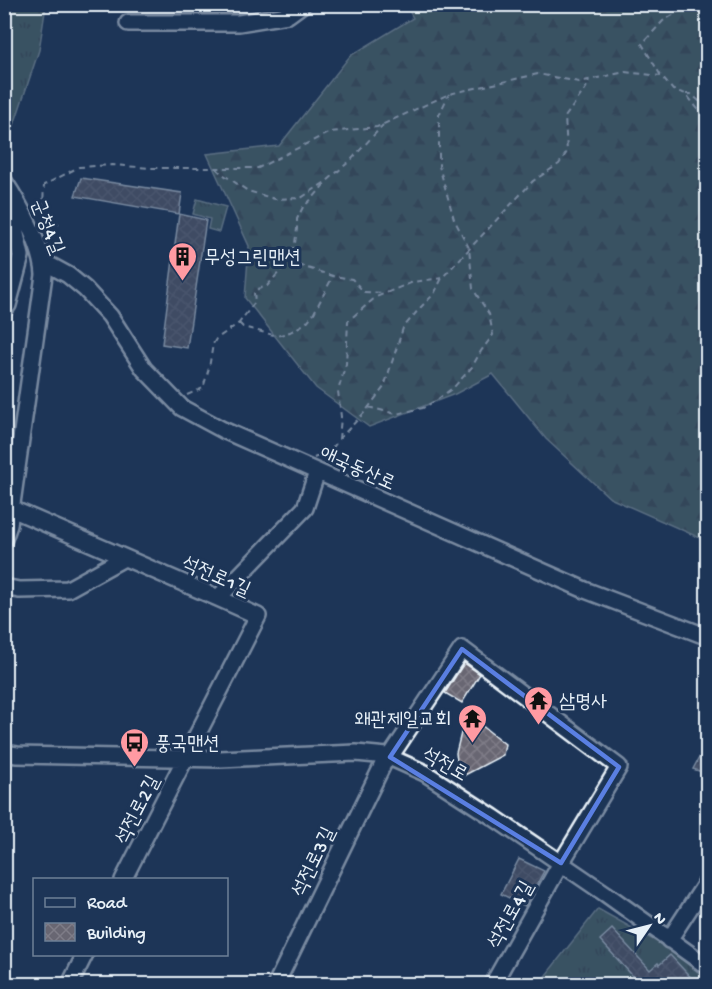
<svg xmlns="http://www.w3.org/2000/svg" width="712" height="989" font-family="'Gochi Hand','Poor Story',sans-serif">
	<style>
		.grass { fill: url(#grass-tufts); stroke: #a2b2b4; stroke-width: 1.5 }
		.forest { fill: url(#forest-firs); stroke: #a2b2b4; stroke-width: 1.5 }
		.building { fill: url(#building-cross-hatch); stroke: #e8f1f8; stroke-width: 1.5 }
		.lines { fill: none; stroke-linecap: round; stroke-linejoin: round }
		.minor-casing { stroke: #e8f1f8; stroke-width: 20 }
		.path { stroke: #e8f1f8; stroke-width: 2; stroke-dasharray: 6 4.5; stroke-linecap: butt }
		.minor { stroke: #1d3557; stroke-width: 15 }
		.marked { fill: none; stroke: #5a7fe2; stroke-width: 4.5; stroke-linejoin: round }
		.labels { text-anchor: middle; stroke-width: 6; stroke-linejoin: round; paint-order: stroke }
		.street-label { font-size: 20px; fill: #e8f1f8; stroke: #1d3557 }
		.poi-label { font-size: 20px; fill: #e8f1f8; stroke: #1d3557; text-anchor: start }
	</style>
	<defs>
		<pattern id="grass-tufts" width="24" height="20" patternUnits="userSpaceOnUse" patternTransform="scale(1.5)"><rect width="24" height="20" fill="#5b7470"/><path d="M3 7l-1-3M5 7V3M7 7l1-3M15 17l-1-3M17 17v-4M19 17l1-3" fill="none" stroke="#4f5c5b"/></pattern>
		<pattern id="forest-firs" width="22" height="20" patternUnits="userSpaceOnUse" patternTransform="scale(1.5)"><rect width="22" height="20" fill="#5b7470"/><path d="M5 1l3.5 6h-7zM16 11l3.5 6h-7z" fill="#4f5c5b"/></pattern>
		<pattern id="building-cross-hatch" width="8" height="8" patternUnits="userSpaceOnUse" patternTransform="scale(1.5)"><rect width="8" height="8" fill="#686672"/><path d="M0 0l8 8M0 8l8-8" fill="none" stroke="#7e7c87"/></pattern>
	</defs>
	<rect width="100%" height="100%" fill="#1d3557"/>
	<filter id="ink" filterUnits="userSpaceOnUse"><feTurbulence type="fractalNoise" baseFrequency=".0167" numOctaves="2"/><feDisplacementMap in="SourceGraphic" scale="12" xChannelSelector="R" yChannelSelector="G"/><feConvolveMatrix kernelMatrix="1 2 1 2 8 2 1 2 1" color-interpolation-filters="sRGB"/></filter>
	<g filter="url(#ink)">
		<path class="grass" d="M5,4l41,1 -7,45 -25,75 -9,8z
			M197,199l29,8 -7,25 -11,-3 2,-10 -17,-5z
			M598,909l68,38 42,33 -1,4h-168z"/>
		<path class="forest" d="M406,5h301v536l-97,-43 -64,-59 -53,-65 -38,20 -86,33 -53,-39 -71,-90 4,-52 -42,-92 72,-8 71,-90 63,-38z"/>
		<path class="building" d="M81,178l101,15 -3,21 -104,-18z
			M179,214l27,6 -19,128 -25,-4z
			M464,663l16,11 -18,29 -17,-10z
			M471,717l34,27 -2,11 -44,23 -3,-25 6,-24z
			M708,741v33l-15,-5z
			M519,859l25,12 -19,35 -24,-12z
			M612,929l38,41 8,-7 1,2 11,-10 27,29h-57l-40,-44z"/>
		<g class="lines">
			<defs>
				<path id="minor" d="M128,23h111l49,-8 15,-11
					M4,181c16,24 39,66 40,94l-35,250 -5,14
					M44,262l24,13 17,14 25,27 34,53 38,39 41,22 362,160 123,47
					M4,310l4,-5 13,-49 -10,-44 -5,-14
					M12,509l206,89 40,18 -135,264
					M4,587l15,3 49,-1 56,-31
					M218,598l87,-90 12,-36
					M4,753l13,2 203,4 136,-6 31,3 38,17 68,44 113,77 102,73
					M390,757l72,-108 157,118 -58,96 -68,121
					M669,940l39,-60
					M70,984l15,-30
					M276,984l111,-228"/>
			</defs>
			<use href="#minor" class="minor-casing"/>
			<path class="path" d="M691,4l-28,17 -21,23 19,32 12,14 13,4 22,28
				M686,94h5l8,7 9,-3
				M216,168l5,5 27,18 27,8 26,-1 26,-17 24,-21 32,-35
				M59,225l-16,-20 1,-20 35,-18 33,-2 39,3h107l72,-36 47,-5 72,-33 89,-20 41,8 46,-10 36,4
				M288,262l45,14 19,3 12,13 21,1
				M239,323l4,4 34,9 13,-4 16,-9 8,-10 19,-37
				M187,395l16,-7 6,-20 4,-24 3,-5 23,-16 16,-21 -1,-9 4,-4 9,-3 21,-24 7,-19 2,-14v-10l6,-12 10,-9 14,-17
				M368,407l28,7 27,-6 15,-9 16,-12 18,-20 9,-16 12,-16 -4,-21 -16,-25 -4,-41 -15,-29 -15,-53v-51l10,-21
				M339,439l2,-22 -3,-26 8,-27 2,-43 28,-24 37,-15 29,-4
				M314,458l18,-9 7,-10 26,-27 19,-25 19,-59 17,-20 14,-14 8,-16 91,-97 26,-17 8,-12 -2,-35 21,-29 3,-8"/>
			<use href="#minor" class="minor"/>
		</g>
	</g>
	<path d="M0 0H712V989H0ZM462,649l157,118 -58,96 -171,-106z" fill="#1d3557" fill-opacity=".55" fill-rule="evenodd"/>
	<path class="marked" d="M462,649l157,118 -58,96 -171,-106z"/>
	<defs>
		<symbol id="building-pin" viewBox="-11 -11 22 30"><path d="M0 17L-7.5 6A9.5 9.5 0 1 1 7.5 6Z" fill="#ff9aa2" stroke="#1d3557"/><path d="M-4-6H4V6H1V3H-1V6H-4ZM-2.5-4.3h1.7v1.8h-1.7ZM.8-4.3h1.7v1.8H.8ZM-2.5-1h1.7V.8h-1.7ZM.8-1h1.7V.8H.8Z" fill="#111"/></symbol>
		<symbol id="temple-pin" viewBox="-11 -11 22 30"><path d="M0 17L-7.5 6A9.5 9.5 0 1 1 7.5 6Z" fill="#ff9aa2" stroke="#1d3557"/><path d="M0-6L5-2H3V0L6.5 2.5H4V6H1.5V3h-3V6H-4V2.5H-6.5L-3 0V-2H-5Z" fill="#111"/></symbol>
		<symbol id="bus-pin" viewBox="-11 -11 22 30"><path d="M0 17L-7.5 6A9.5 9.5 0 1 1 7.5 6Z" fill="#ff9aa2" stroke="#1d3557"/><path d="M-5-6H5V4H4V6H2V4H-2V6H-4V4H-5ZM-3.5-4V0h7V-4ZM-3.5 1.2v1.5H-2V1.2ZM2 1.2v1.5H3.5V1.2Z" fill="#111"/></symbol>
	</defs>
	<g fill-rule="evenodd">
		<use href="#building-pin" x="166" y="240" width="33" height="45"/>
		<use href="#temple-pin" x="522" y="684" width="33" height="45"/>
		<use href="#temple-pin" x="456" y="702" width="33" height="45"/>
		<use href="#bus-pin" x="118" y="726" width="33" height="45"/>
	</g>
	<g class="labels">
		<g class="street-label">
			<text transform="translate(49 226) rotate(68)" y="7">군청4길</text>
			<text transform="translate(358 467) rotate(24)" y="7">애국동산로</text>
			<text transform="translate(217 575) rotate(24)" y="7">석전로1길</text>
			<text transform="translate(446 763) rotate(30)" y="7">석전로</text>
			<text transform="translate(136 809) rotate(-63)" y="7">석전로2길</text>
			<text transform="translate(312 861) rotate(-64)" y="7">석전로3길</text>
			<text transform="translate(509 914) rotate(-61)" y="7">석전로4길</text>
		</g>
		<g class="poi-label">
			<text x="204" y="263">무성그린맨션</text>
			<text x="559" y="707">삼명사</text>
			<text x="451" y="725" text-anchor="end">왜관제일교회</text>
			<text x="155" y="749">풍국맨션</text>
		</g>
	</g>
	<rect width="712" height="989" fill="none" stroke="#1d3557" stroke-width="24"/>
	<rect x="12" y="12" width="688" height="965" fill="none" stroke="#e8f1f8" stroke-width="2" filter="url(#ink)"/>
	<rect x="33" y="878" width="195" height="78" fill="#1d3557" stroke="#6e8097" stroke-width="1.5"/>
	<rect x="45" y="898" width="30" height="9" fill="#1d3557" stroke="#6e8097" stroke-width="1.5"/>
	<text x="87" y="908" font-size="18" fill="#e8f1f8">Road</text>
	<rect x="45" y="923" width="30" height="18" fill="url(#building-cross-hatch)" stroke="#6e8097" stroke-width="1.5"/>
	<text x="87" y="938" font-size="18" fill="#e8f1f8">Building</text>
	<g transform="translate(649 926) rotate(55)" stroke="#1d3557" stroke-width="4.5" paint-order="stroke">
	<path d="M0-4.5L10 22L0 15L-10 22Z" fill="#e8f1f8"/>
	<text y="-9" font-size="16" font-weight="bold" text-anchor="middle" fill="#e8f1f8">N</text>
	</g>
</svg>
